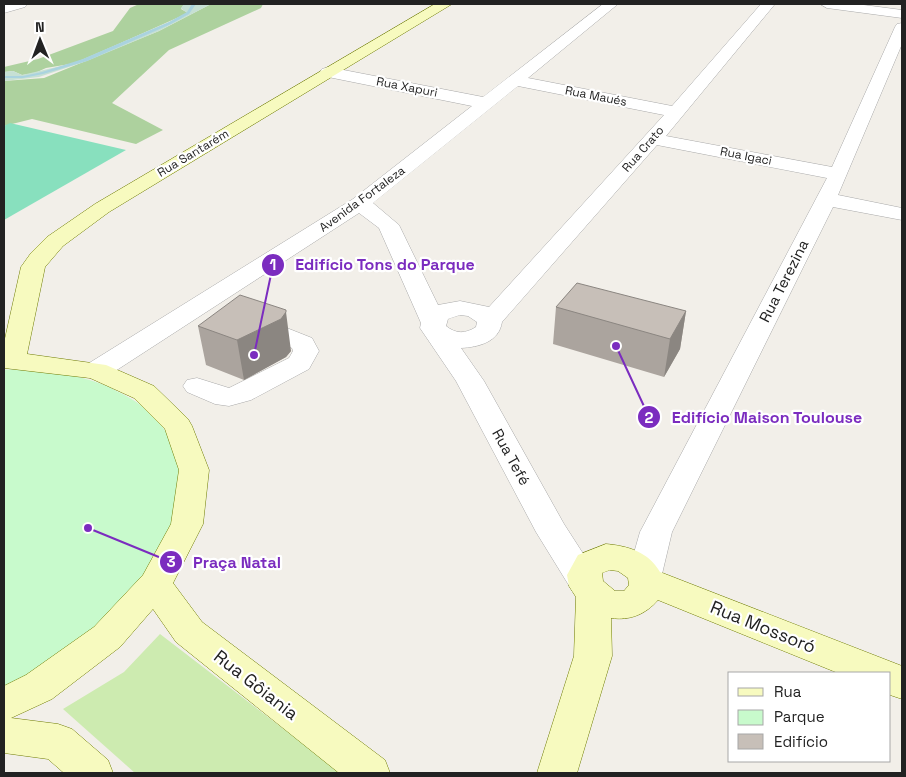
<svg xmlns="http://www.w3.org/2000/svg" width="906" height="777" font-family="'Space Grotesk',sans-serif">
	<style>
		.grass { fill: #cdebb0 }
		.forest { fill: #add19e }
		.wetland { fill: #c6e0d4 }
		.park { fill: #c8facc }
		.pitch { fill: #88e0be }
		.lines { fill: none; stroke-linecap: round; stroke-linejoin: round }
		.stream { fill: #aad3df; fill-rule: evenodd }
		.street-casing { stroke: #a9a9a9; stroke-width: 1 }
		.secondary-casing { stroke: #707d05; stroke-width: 1 }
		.street { fill: #fff; fill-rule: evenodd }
		.secondary { fill: #f7fabf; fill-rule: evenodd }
		.wall { fill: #aba49e }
		.shaded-wall { fill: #8b8681 }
		.building { fill: #c7bfb8; stroke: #8b8681 }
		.labels { text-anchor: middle; stroke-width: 4.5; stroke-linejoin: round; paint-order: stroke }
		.far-street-label { font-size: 12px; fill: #222; stroke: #fff }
		.street-label { font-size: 15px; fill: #222; stroke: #fff }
		.near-street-label { font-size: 18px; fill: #222; stroke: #fff }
		.leader { fill: none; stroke: #7b2cbf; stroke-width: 2 }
		.callout-dot { fill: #7b2cbf; stroke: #fff; stroke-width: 2 }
		.mark-label { font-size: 15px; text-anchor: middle; font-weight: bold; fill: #fff }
		.callout-label { font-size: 16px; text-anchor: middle; font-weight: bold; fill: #7b2cbf; stroke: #fff; stroke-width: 4.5; stroke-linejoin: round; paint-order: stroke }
	</style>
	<rect width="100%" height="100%" fill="#f2efe9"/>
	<path class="grass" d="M160,634l181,139h-206l-72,-64 61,-37z"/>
	<path class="forest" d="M139,4h45l-3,5 7,4 -112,50 -30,5 -11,5 -13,2 -9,-4 -9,1v-5l34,-8 75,-28 17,-23z
		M211,4h52l-2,4 -92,42 -57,53 51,27 -27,14 -104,-25 -28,7v-45l40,-3 115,-47z"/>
	<path class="wetland" d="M184,4h27l-52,27 -72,30 -48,16 -35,4v-9l9,-1 9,4 52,-12 114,-49 -7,-6z"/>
	<path class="park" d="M4,370c29,-2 73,4 100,15 8,3 16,8 24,12 22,12 37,29 47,52 30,72 -45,158 -100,199 -22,16 -47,31 -71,43z"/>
	<path class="pitch" d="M10,123l116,27 -122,70v-94z"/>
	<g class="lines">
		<path class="stream" d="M192,4h4l-7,10 -18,10 -84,37 -44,13 -20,4h-19v-2h19l19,-4 41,-13 86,-37 18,-10z"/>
		<defs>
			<path id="street" d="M6,4h21l-2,3 -21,6v-8z
				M603,4h15l-90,74 144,28 89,-102h14l-109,132 166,31 63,-140 2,-3 5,-1v21l-64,151 64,13v12l-69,-13 -161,325 -10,42 -5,9 -12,4 -12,-4 -5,-9 12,-42 187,-354 -170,-33 -155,177c-3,20 -23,25 -41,26l23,33 80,143 38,59 -5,9 -12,4 -12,-4 -37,-60 -80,-151 -36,-53 1,-5 -42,-95 -20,-15 -253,164 -10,2 -10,-2 -3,-6 3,-6 267,-166 119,-93 -144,-29 -6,-2 -2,-3 2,-3 6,-2 155,30zM518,86l146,29 -175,192 -29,-6 -22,4 -39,-80 -26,-22zM460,315l8,1 9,6 -1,5c-11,7 -20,7 -30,-1l2,-7z
				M820,4h36l46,6v8l-75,-10z
				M254,315l58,23 7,13 -10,18 -58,31 -22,6 -14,-2 -28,-12 -4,-6 4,-6 10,-2 32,10 60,-30 4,-7 -1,-3 -47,-20 -4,-5 4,-5z"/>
			<path id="secondary" d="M435,4h17l-343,208 -46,34 -18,21 -18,87 79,11 48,21 34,33 4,7 17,44 -6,54 -30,59 29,39 183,138 5,13h-51l-163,-131 -23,-33 -33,38 -68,52 -41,19 47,6 14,5 36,31 5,13h-49l-16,-14 -44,-6v-67l22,-11 68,-48 49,-52 28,-51 8,-54 -14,-41 -31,-31 -44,-20 -86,-10v-25l17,-76 10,-14 16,-16 48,-33z
				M606,544c22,2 43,8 54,28l242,94v33l-12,-4v-22h-52l-180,-73c-12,14 -28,21 -47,18l1,38 -35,117h-40l37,-117 2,-59 -7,-11 -2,-11 11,-20zM610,570l8,1 10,7 1,7 -5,6h-9l-12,-10 -1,-8z"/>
		</defs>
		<use href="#street" class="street-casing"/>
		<use href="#secondary" class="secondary-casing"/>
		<use href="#street" class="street"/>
		<use href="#secondary" class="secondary"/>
	</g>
	<path class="wall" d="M556,307l130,4 -6,38 -16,28 -111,-33z
		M198,326l93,25 -5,6 -42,23 -38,-15z"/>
	<path class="shaded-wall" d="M686,311l-6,38 -16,28 6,-38z
		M286,312l5,39 -5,6 -42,23 -7,-40z"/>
	<path class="building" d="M577,283l109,28 -16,28 -114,-32z
		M240,295l40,13 6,2v2l-5,7 -44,21 -39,-14z"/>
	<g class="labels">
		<g class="far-street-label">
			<text transform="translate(407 87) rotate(11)" y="4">Rua Xapuri</text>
			<text transform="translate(596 96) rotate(11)" y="4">Rua Maués</text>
			<text transform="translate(643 149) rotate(-49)" y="4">Rua Crato</text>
			<text transform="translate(193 153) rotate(-31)" y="4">Rua Santarém</text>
			<text transform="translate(746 156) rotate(11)" y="4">Rua Igaci</text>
			<text transform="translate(362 199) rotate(-36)" y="4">Avenida Fortaleza</text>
		</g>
		<g class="street-label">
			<text transform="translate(784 281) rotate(-63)" y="5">Rua Terezina</text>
			<text transform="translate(511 457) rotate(61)" y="5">Rua Tefé</text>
		</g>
		<g class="near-street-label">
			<text transform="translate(763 627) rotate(22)" y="6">Rua Mossoró</text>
			<text transform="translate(256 685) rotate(38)" y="6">Rua Gôiania</text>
		</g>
	</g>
	<path class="leader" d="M254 355L273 265M616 346L649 417M88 528L171 562"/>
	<g class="callout-dot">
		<circle cx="254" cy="355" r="5"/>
		<circle cx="616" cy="346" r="5"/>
		<circle cx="88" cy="528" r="5"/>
		<circle cx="273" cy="265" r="12"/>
		<circle cx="649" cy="417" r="12"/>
		<circle cx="171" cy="562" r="12"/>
	</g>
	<g class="mark-label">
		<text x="273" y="270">1</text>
		<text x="649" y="423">2</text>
		<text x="171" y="567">3</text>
	</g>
	<g class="callout-label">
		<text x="385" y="270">Edifício Tons do Parque</text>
		<text x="767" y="423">Edifício Maison Toulouse</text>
		<text x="237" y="568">Praça Natal</text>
	</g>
	<rect width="906" height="777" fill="none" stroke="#222222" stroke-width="10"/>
	<rect x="728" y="672" width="162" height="90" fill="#ffffff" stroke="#a7a7a7"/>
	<rect x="738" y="688" width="25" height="8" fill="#f7fabf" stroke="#a7a7a7"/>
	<text x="774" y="697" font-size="15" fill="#222222">Rua</text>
	<rect x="738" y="710" width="25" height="15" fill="#c8facc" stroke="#a7a7a7"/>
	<text x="774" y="722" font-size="15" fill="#222222">Parque</text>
	<rect x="738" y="734" width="25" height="15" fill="#c7bfb8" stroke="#a7a7a7"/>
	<text x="774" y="747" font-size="15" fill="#222222">Edifício</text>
	<g transform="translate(40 40) rotate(359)" stroke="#ffffff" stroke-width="4" paint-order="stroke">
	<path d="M0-4L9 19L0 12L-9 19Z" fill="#222222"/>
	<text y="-8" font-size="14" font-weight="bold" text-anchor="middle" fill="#222222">N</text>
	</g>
</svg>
